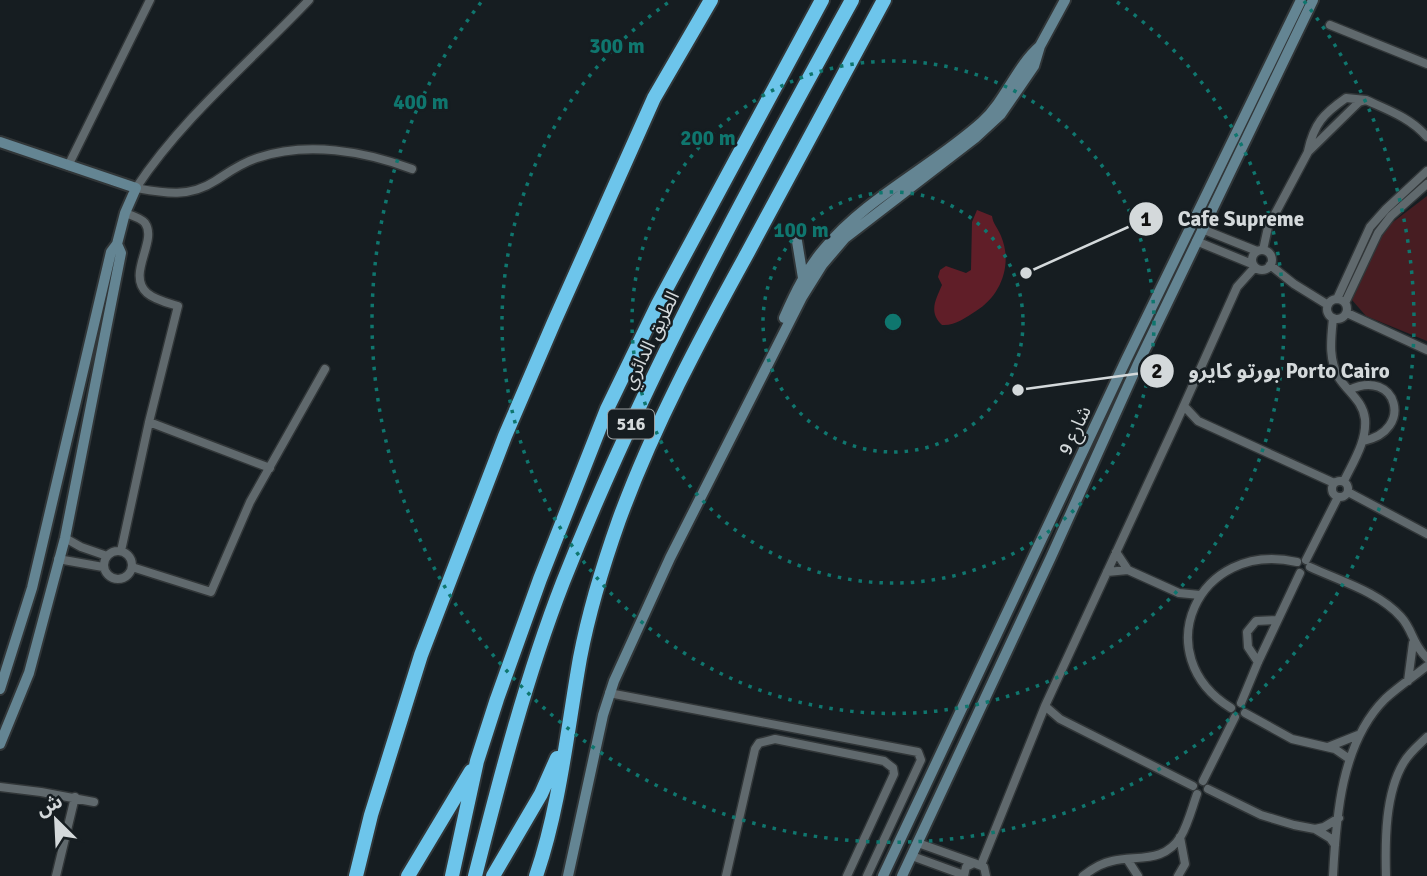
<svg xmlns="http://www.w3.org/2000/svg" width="1427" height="876" font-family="Signika,'Noto Sans Arabic',sans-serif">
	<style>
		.green { fill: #471d22 }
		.water { fill: #601e28 }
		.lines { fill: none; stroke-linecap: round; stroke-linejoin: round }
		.street-casing { stroke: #313638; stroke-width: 11 }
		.secondary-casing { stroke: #313638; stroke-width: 14 }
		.highway-casing { stroke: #313638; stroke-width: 18 }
		.street { stroke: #60696d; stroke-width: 8 }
		.secondary { stroke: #648593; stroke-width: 10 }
		.highway { stroke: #6dc5eb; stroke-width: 14 }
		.ring { fill: none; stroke: #0f766e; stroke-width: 3.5; stroke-dasharray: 3.5 7 }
		.labels { text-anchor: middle; stroke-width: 5; stroke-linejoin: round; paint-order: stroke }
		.shield { fill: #161d21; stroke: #9ba1a3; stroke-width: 2 }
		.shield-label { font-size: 18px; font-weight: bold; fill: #d4d9db }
		.street-label { font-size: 19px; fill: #d4d9db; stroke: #161d21 }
		.centre { fill: #0f766e; stroke: #161d21; stroke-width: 3.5 }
		.ring-label { font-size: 21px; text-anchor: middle; font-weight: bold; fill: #0f766e; stroke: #161d21; stroke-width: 5; stroke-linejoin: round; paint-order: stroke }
		.leader { fill: none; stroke: #d4d9db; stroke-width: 2.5 }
		.callout-dot { fill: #d4d9db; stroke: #161d21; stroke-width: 2.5 }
		.mark-label { font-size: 21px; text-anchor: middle; font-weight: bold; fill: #111 }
		.callout-label { font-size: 21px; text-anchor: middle; font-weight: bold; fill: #d4d9db; stroke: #161d21; stroke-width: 5; stroke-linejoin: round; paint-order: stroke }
	</style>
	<rect width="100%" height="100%" fill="#161d21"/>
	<path class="green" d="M1427,196v145l-61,-25 -14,-16 32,-71z"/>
	<path class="water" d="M977,210l15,6c1,8 6,12 9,20 12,28 0,60 -25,75 -11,7 -21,15 -34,14 -14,-13 -6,-26 0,-40l-4,-8 2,-7 6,-4 20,7 5,-3 1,-48z"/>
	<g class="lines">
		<defs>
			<path id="street" d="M309,0c-59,62 -126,117 -173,188 28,5 53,10 79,-7 14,-9 26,-18 42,-23 50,-17 107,-7 155,11
				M1330,25l97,39
				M1308,151c6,-27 15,-37 38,-53l20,2
				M68,166l82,-166
				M1202,229l55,22
				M1196,241l56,23
				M1263,250l5,-23 40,-75 51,-50 7,-2c22,10 45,18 61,37
				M1252 260a10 10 0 1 1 20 0a10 10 0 1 1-20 0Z
				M1270,265l24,19 34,21
				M1337,299l33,-72 16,-18 41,-38
				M1327 309a10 10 0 1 1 20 0a10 10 0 1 1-20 0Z
				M1345,303l33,-70 13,-17 36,-32
				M1347,313l80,37
				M1333,318c-2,21 -5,41 6,60 9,14 24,23 26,41 2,22 -12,43 -21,62
				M1349,390c48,-23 66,41 14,51
				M1184,406l14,15 136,62
				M149,422l121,46
				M1332 489a8 8 0 1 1 16 0a8 8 0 1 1-16 0Z
				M1348,492l79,42
				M65,538l16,9 26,9
				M104 565a14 14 0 1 1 28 0a14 14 0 1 1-28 0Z
				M121,551l28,-129 29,-116c-10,-3 -23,-6 -31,-13 -21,-19 11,-52 -2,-70 -4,-5 -14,-8 -20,-10
				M1116,552l12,18
				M58,559l45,8
				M1306,560l32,-63
				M132,567l79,25 39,-90 75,-133
				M1310,567c30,14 69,25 91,50 12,13 11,27 26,41
				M1107,572l21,-2 51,23 21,2
				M1258,662l-10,-15 -1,-15 9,-11 21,-1
				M1408,681l5,-38
				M609,693l309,59 3,8 -54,116
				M1241,703l17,-41 42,-89
				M1045,706l15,13 133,67
				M1231,708c-85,-52 -34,-169 66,-146
				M1245,713l47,26 43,10 13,9
				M1328,747l30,-12
				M1203,781l32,-64
				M0,787l41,5 53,10
				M1208,789l53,26 33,10 21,4 15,9 5,7
				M1315,829l9,-2 15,-9
				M918,843l56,20
				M912,856l52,19
				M1127,859l11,17
				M981,865l64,-159 131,-283 61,-136 18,-20
				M56,876l19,-79
				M726,876l29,-127 4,-6 16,-4 109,22 9,7 1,6 -47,102
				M964,876l2,-9 8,-4 10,4 2,9
				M1083,876c9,-7 18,-13 29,-15 25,-6 52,3 69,-25 7,-12 11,-28 16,-42
				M1178,876l7,-12 -5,-27
				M1333,876c3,-59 8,-133 52,-177 13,-12 28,-22 42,-33
				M1386,876c-1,-35 -1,-83 18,-114 6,-10 15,-17 23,-25"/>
			<path id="secondary" d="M0,142l136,46 -11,25 -8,31 -6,8 -79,336 -32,101
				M796,235l7,43
				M784,318c11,-25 22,-48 40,-69 43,-52 108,-82 158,-127 24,-22 34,-55 58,-76
				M0,744l29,-71 36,-135 56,-285 -4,-9
				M568,876l35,-161 11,-34 56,-123 132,-261 20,-32 23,-27 130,-100 26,-24 33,-48 6,-20 25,-46
				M883,876l243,-516 175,-360
				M902,876l149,-319 86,-191 176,-366"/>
			<path id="highway" d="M356,876l15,-61 50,-160 84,-219 49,-114 100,-224 57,-98
				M408,876l63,-105
				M452,876l25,-115 20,-62 43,-120 67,-170 51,-105 164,-304
				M475,876c25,-98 51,-199 88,-294 80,-202 184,-392 289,-582
				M493,876l48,-82 16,-36
				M536,876c24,-70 31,-145 44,-218 9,-47 23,-93 39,-138 34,-93 81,-181 129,-268 45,-84 90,-168 136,-252"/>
		</defs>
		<use href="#street" class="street-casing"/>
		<use href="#secondary" class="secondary-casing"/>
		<use href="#highway" class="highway-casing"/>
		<use href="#street" class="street"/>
		<use href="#secondary" class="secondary"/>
		<use href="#highway" class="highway"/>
	</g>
	<g class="ring">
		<circle cx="893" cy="322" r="130"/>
		<circle cx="893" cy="322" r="261"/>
		<path d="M1117 2A391 391 0 1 1 669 2"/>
		<path d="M1304 1A521 521 0 1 1 482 1"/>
	</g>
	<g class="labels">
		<rect class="shield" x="608" y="409.5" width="46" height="29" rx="5"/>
		<g class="shield-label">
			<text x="631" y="430">516</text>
		</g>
		<g class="street-label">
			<text transform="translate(650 340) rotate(-64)" y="7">الطريق الدائري</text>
			<text transform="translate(1074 430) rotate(-65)" y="7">شارع 9</text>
		</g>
	</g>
	<circle cx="893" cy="322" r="10" class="centre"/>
	<g class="ring-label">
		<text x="617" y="53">300 m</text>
		<text x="421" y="109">400 m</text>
		<text x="708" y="145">200 m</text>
		<text x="801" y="237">100 m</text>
	</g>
	<path class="leader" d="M1026 273L1146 219M1018 390L1157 371"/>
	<g class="callout-dot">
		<circle cx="1026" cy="273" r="7"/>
		<circle cx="1018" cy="390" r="7"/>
		<circle cx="1146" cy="219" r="18"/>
		<circle cx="1157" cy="371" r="18"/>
	</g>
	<g class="mark-label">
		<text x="1146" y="226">1</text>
		<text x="1157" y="378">2</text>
	</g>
	<g class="callout-label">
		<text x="1241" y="226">Cafe Supreme</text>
		<text x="1289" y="378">بورتو كايرو Porto Cairo</text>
	</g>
	<g transform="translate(56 820) rotate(336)" stroke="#161d21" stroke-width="5" paint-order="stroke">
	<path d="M0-5L12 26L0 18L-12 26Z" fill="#d4d9db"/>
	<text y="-10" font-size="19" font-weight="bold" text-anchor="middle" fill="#d4d9db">ش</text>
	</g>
</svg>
